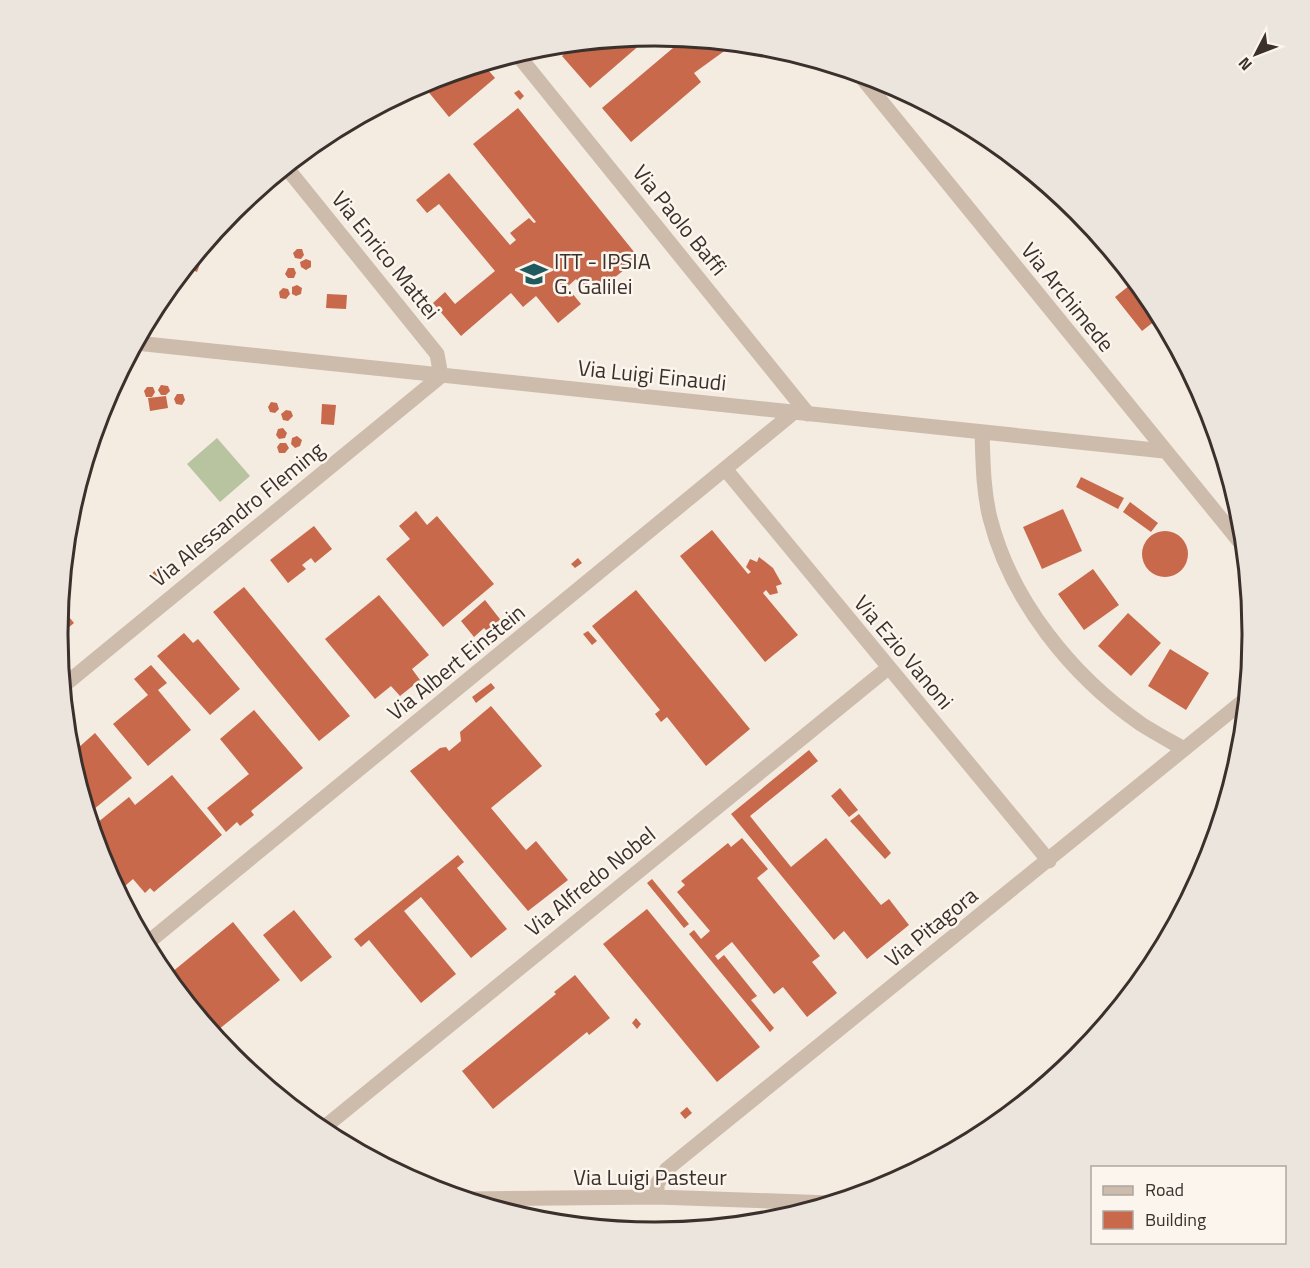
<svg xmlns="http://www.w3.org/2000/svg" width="1310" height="1268" font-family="'Titillium Web',sans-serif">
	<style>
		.garden { fill: #b8c4a0 }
		.building { fill: #c8694b }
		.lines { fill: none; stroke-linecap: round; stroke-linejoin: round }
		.minor { stroke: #cdbbac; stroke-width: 15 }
		.labels { text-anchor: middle; stroke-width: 5; stroke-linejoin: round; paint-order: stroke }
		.street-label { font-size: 22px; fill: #3b302b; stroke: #fbf5ee }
		.poi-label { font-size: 22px; fill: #3b302b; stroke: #fbf5ee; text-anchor: start }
		.rim { fill: none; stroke: #3b302b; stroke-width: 3 }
	</style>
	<rect width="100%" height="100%" fill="#f4ebe1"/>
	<path class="garden" d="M217,438l33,38 -30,26 -33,-38z"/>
	<path class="building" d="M649,37l-59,51 -28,-32 13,-12z
		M664,37l70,7 -40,29 7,9 -70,60 -29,-34 71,-60z
		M483,64l12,14 -46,39 -27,-33z
		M519,90l5,6 -4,4 -6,-7z
		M518,108l121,150 -45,36 -2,-3 -4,3 -12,-15 -9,8 14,17 -23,19 -22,-27 -13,11 -12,-14 -50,43 -28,-33 12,-11 10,12 40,-33 -56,-67 -12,9 -11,-13 33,-27 61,72 6,-5 -6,-7 19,-15 5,5 2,-1 -63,-78z
		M354,121l-27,23 -5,-7 32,-17z
		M297,249h5l2,6 -3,4 -6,-1 -2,-5z
		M194,258l7,3 -4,11 -11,-5z
		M306,259l5,2v6l-5,3 -5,-3 -1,-5z
		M288,268h6l2,5 -2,5h-6l-3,-4z
		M1135,281l25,36 -18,14 -27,-34z
		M297,285l5,3 -1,6 -5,2 -4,-2v-7z
		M283,288l5,1 2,5 -4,5 -6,-1 -1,-6z
		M327,294l20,1 -1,14 -20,-1z
		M161,385l7,1 2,5 -4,4h-5l-3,-5z
		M147,387h6l2,5 -3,5h-6l-2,-6z
		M177,394h6l2,6 -3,5 -6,-1 -2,-5z
		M166,396l2,12 -18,3 -2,-13z
		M271,402l6,1 2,6 -4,4 -5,-1 -2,-5z
		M322,404l14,1 -2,20 -13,-1z
		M286,410l5,1 2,5 -5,5 -5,-1 -2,-6z
		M283,428l4,5 -2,5 -6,1 -3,-4 2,-6z
		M297,436l5,4 -2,6 -5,2 -4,-4 1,-6z
		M280,443h6l3,5 -4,5h-6l-2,-6z
		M1081,477l43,21 -6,11 -42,-22z
		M1130,502l28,21 -7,9 -28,-20z
		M1063,509l19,42 -40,18 -19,-42z
		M416,511l11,14 10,-9 57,68 -51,43 -57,-68 24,-20 -11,-13z
		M314,526l18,23 -17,14 -4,-5 -9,7 4,4 -18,14 -18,-23z
		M712,530l36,44 3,-2 -5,-5 4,-8 7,3 2,-5 14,11 9,16 -6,2 2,7 -8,2 -4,-5 -3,3 35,42 -33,27 -85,-106z
		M1142 554a23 23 0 1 1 46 0a23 23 0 1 1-46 0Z
		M578,558l4,5 -7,5 -4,-4z
		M157,569l4,5 -8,6 -3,-5z
		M1093,569l26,36 -35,25 -26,-36z
		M244,587l106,129 -31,25 -106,-129z
		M636,590l114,139 -44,37 -39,-49 -6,5 -6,-8 5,-4 -68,-84z
		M379,595l50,60 -17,14 8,11 -20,16 -9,-10 -16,13 -50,-60z
		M485,600l18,23 -13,11 -6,-6 -10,9 -13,-16z
		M60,606l14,17 -17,14 8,9 -6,5 -2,-17z
		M1128,613l33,30 -30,33 -33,-30z
		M588,631l9,10 -5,4 -9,-11z
		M184,633l9,10 5,-4 42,50 -30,26 -53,-59z
		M1170,649l39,24 -23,37 -38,-24z
		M151,665l16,18 -9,7 33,40 -43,36 -35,-42 35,-29 -14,-16z
		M491,683l4,5 -19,15 -4,-6z
		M491,706l51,60 -51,42 35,42 10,-9 32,39 -40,31 -118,-140 30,-23 6,-1 3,4 12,-10 -1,-9z
		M254,710l49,58 -52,43 3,4 -14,11 -3,-4 -11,10 -19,-24 42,-34 -29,-35z
		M95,733l37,45 -44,36 -18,-59z
		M809,750l9,11 -68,55 41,51 35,-29 55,67 8,-6 20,26 -42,34 -23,-28 -10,9 -103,-126z
		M172,775l50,60 -68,57 -4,-4 -5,5 -12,-14 -15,13 -16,-29 -10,-36 37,-30 6,8z
		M840,788l18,22 -9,7 -18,-21z
		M859,814l32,39 -6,6 -35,-38z
		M742,838l26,31 -11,9 63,78 -8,6 25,31 -30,24 -24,-30 -9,7 -42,-52 -17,14 3,4 6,-5 33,41 -6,4 23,28 -4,4 -81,-98 5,-4 7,9 9,-8 -33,-39 8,-7 -4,-4 47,-38 3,4z
		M458,855l6,7 -7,6 50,61 -36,29 -50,-61 -17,14 52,63 -35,29 -52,-63 -8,7 -7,-8z
		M652,879l37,45 -5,4 -37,-45z
		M647,909l113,138 -43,35 -114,-138z
		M294,910l38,47 -31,25 -38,-47z
		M233,922l47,58 -67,54 -47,-57z
		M575,975l35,43 -21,17 -2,-3 -94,77 -31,-38 94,-77 -2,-2z
		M636,1018l5,6 -4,5 -5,-6z
		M687,1107l5,6 -7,6 -5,-6z"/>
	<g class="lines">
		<path class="minor" d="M517,54l291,360
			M859,74l385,473
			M136,343l1028,108
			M982,432c1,29 1,58 8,86 21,83 82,158 151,206 14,9 29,17 43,25
			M726,470l323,391
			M62,687l379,-311 -4,-22 -151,-187
			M146,944l647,-531
			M321,1130l567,-462
			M657,1197v-13l10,-15 580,-471
			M468,1199l189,-2 174,6"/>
	</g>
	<defs>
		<symbol id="school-bare" viewBox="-9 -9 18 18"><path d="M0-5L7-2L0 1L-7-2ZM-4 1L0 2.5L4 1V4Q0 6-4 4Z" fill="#1f5a5e" stroke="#fbf5ee" stroke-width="2.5" paint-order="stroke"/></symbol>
	</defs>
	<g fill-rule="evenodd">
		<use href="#school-bare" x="515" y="255" width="38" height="38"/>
	</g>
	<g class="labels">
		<g class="street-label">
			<text transform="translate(680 220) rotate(51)" y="8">Via Paolo Baffi</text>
			<text transform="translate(386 255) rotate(51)" y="8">Via Enrico Mattei</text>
			<text transform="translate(1068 297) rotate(51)" y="8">Via Archimede</text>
			<text transform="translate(652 375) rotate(6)" y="8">Via Luigi Einaudi</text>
			<text transform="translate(237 514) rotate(-39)" y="8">Via Alessandro Fleming</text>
			<text transform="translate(904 652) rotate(50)" y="8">Via Ezio Vanoni</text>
			<text transform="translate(456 662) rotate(-39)" y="8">Via Albert Einstein</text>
			<text transform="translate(590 881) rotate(-39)" y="8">Via Alfredo Nobel</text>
			<text transform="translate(931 927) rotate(-39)" y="8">Via Pitagora</text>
			<text x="650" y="1185">Via Luigi Pasteur</text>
		</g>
		<g class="poi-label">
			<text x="554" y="269">ITT - IPSIA<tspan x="554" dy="25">G. Galilei</tspan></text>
		</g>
	</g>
	<path d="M0 0H1310V1268H0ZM655 46H655A587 587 0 0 1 1242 633V635A587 587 0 0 1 655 1222H655A587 587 0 0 1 68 635V633A587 587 0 0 1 655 46Z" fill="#ece5de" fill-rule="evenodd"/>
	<path class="rim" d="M655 46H655A587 587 0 0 1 1242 633V635A587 587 0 0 1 655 1222H655A587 587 0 0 1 68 635V633A587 587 0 0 1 655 46Z"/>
	<rect x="1091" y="1166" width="195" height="78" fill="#fbf5ee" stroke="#aea6a0" stroke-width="1.5"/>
	<rect x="1103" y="1186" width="30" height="9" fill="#cdbbac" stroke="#aea6a0" stroke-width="1.5"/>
	<text x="1145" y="1196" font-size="18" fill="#3b302b">Road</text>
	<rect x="1103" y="1211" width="30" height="18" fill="#c8694b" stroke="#aea6a0" stroke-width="1.5"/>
	<text x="1145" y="1226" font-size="18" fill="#3b302b">Building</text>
	<g transform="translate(1256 54) rotate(228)" stroke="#fbf5ee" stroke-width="4.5" paint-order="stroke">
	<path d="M0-4.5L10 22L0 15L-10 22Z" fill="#3b302b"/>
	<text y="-9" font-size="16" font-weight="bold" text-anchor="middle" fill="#3b302b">N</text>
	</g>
</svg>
